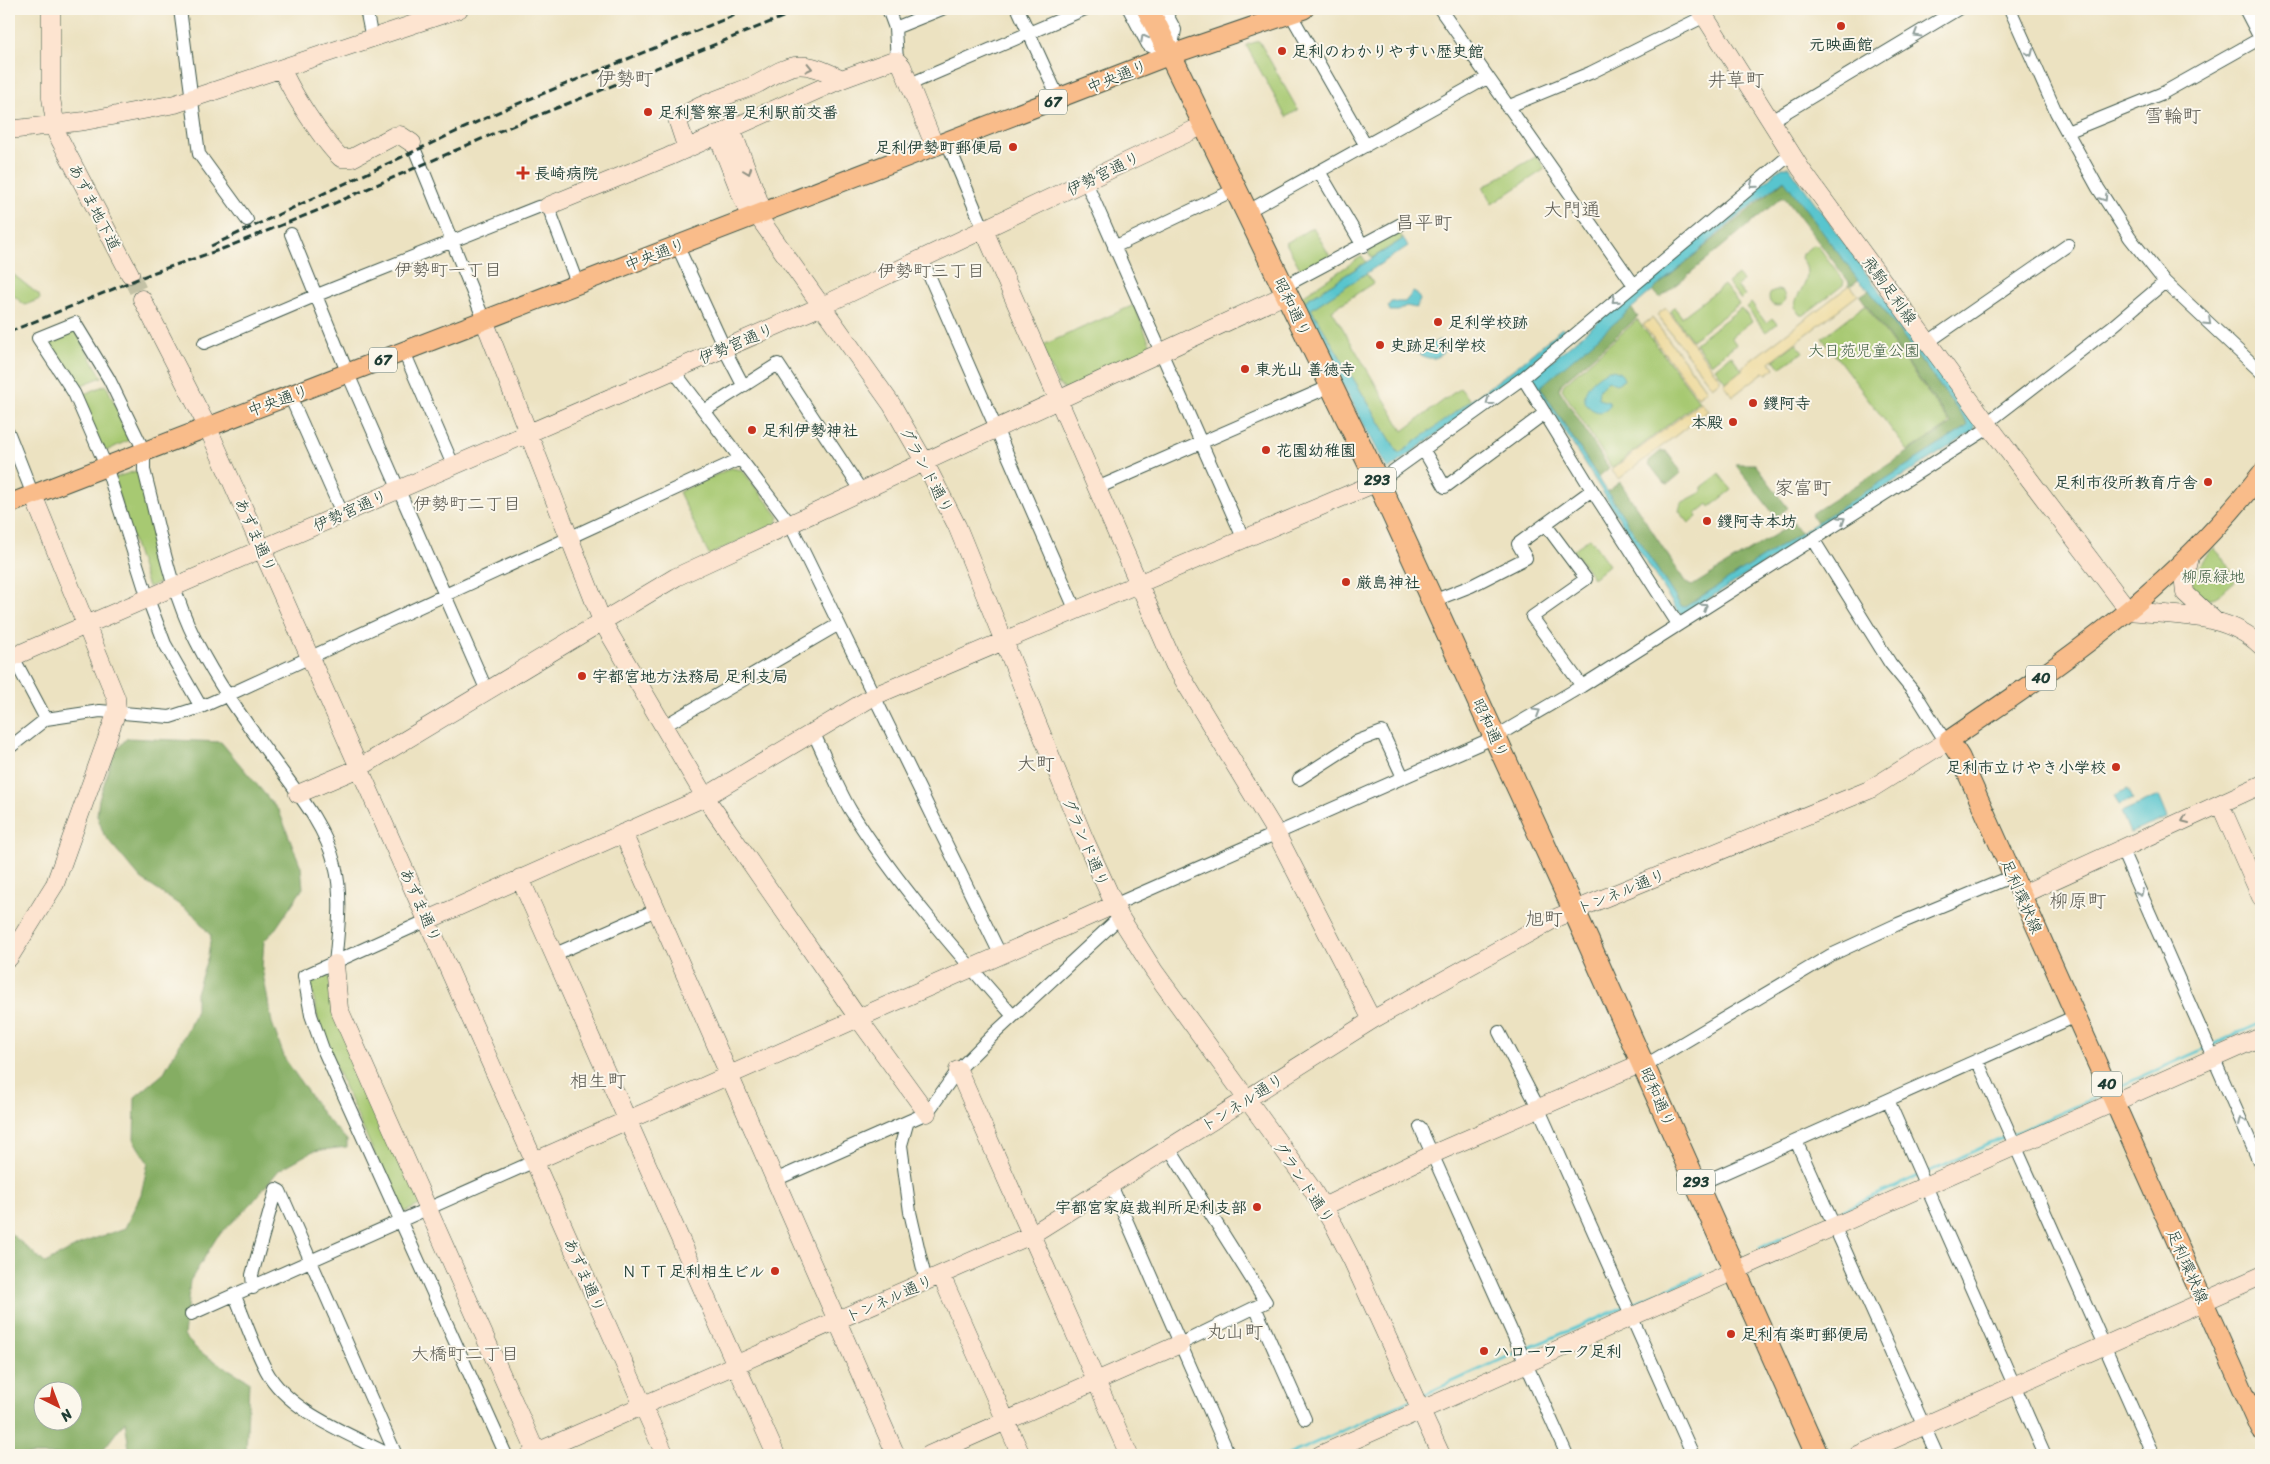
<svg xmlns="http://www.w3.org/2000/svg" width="2270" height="1464" font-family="Sriracha,'Klee One',sans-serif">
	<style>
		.green { fill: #a7c972; stroke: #638353 }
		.forest { fill: #85ad64; stroke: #52754c; fill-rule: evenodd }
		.sand { fill: #eeda9e; stroke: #868c69 }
		.water { fill: #58c5ce; stroke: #3c8181; fill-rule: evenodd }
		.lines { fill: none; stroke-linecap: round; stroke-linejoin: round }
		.stream { stroke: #58c5ce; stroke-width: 3 }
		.secondary-tunnel { stroke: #c3c1a5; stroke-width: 18; stroke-dasharray: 18 9; stroke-linecap: butt }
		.street-casing { stroke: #3e5649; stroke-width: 14 }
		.secondary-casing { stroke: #3e5649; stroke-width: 19 }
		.primary-casing { stroke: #3e5649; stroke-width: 21 }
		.highway-casing { stroke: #3e5649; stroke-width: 24 }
		.street { stroke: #fff; stroke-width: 12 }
		.secondary { stroke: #fde4d0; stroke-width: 18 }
		.primary { stroke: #f9bc8a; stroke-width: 19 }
		.highway { stroke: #f9bc8a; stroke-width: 22 }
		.rail { stroke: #1f3d34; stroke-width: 3; stroke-dasharray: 8 4; stroke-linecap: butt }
		.oneway { stroke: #8f9e9a }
		.oneway2 { stroke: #8e9082 }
		.poi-dot { fill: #c8321e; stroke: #fbf7ec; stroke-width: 2 }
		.labels { text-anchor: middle; stroke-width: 4; stroke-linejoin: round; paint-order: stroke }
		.shield { fill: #fbf7ec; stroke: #61756b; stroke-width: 1 }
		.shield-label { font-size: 15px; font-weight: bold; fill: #1f3d34 }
		.poi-label { font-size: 16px; font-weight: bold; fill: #1f3d34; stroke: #fbf7ec; text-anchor: start }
		.street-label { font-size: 16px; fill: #1f3d34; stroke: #fbf7ec }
		.park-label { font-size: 16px; fill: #416044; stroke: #fbf7ec }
		.neighbourhood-label { font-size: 18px; fill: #5d5c53; stroke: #fbf7ec }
		.quarter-label { font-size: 19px; fill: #5d5c53; stroke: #fbf7ec }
	</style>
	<rect width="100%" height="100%" fill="#fbf7ec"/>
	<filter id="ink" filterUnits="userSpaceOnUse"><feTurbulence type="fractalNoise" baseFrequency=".02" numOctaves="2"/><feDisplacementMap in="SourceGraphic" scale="10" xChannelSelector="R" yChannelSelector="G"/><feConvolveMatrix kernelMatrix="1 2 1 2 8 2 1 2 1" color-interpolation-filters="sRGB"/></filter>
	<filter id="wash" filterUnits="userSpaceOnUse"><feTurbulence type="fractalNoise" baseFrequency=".0096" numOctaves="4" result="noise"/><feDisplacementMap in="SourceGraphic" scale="20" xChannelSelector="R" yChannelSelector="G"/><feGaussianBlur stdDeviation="1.12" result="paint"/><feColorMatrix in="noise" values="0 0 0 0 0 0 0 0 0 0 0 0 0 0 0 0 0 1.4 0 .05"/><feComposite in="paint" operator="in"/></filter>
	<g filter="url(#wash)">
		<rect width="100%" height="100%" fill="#ece2c1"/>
		<path class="green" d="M1259,41l39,69 -12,7 -40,-72z
			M1537,156l8,13 -53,35 -9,-17z
			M1313,227l18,31 -28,16 -17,-31z
			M1397,229l6,10 -31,19 -4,-6 3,-2 -2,-5z
			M1813,245l5,1 26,35 -1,4 -39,30h-4l-6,-8c4,-18 22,-30 7,-49l1,-4z
			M1362,256l4,6 -66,42 1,-7z
			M9,271l30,24 1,4 -15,6 -16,-13z
			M1366,273l7,10 -41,27 71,121 57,-43 11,13 -72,53 -88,-145z
			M1738,275l5,6 -6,5 8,10 -4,4 -13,-17z
			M1724,285l15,19 -47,36 -22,-29 4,-4 8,10z
			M1769 298a8 8 0 1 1 16 0a8 8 0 1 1-16 0Z
			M1751,303l15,20 6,-5 5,6 -11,8 -20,-25z
			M1134,305l17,41 -3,6 -82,38 -8,-6 -17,-38z
			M1865,305l84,117 -2,4 -39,25 -86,-113z
			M1741,308l11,13 -21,16 5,7 -25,20 -16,-21z
			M1637,320l62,81 -87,67 -50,-79 2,-5z
			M74,329l28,48 -28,11 -30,-46z
			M1796,343l7,9 -23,16 -6,-8z
			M1731,355l11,15 -16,12 -11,-14z
			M106,385l25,54 -27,13 -25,-56z
			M731,468l11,2 37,47 -2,6 -68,32 -30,-63z
			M136,471l5,2 25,103 -2,5 -16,6 -35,-109z
			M1719,474l13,16 -22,17 -2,-3 -12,10 1,3 -8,6 -10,-12 2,-8 21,-11v-5z
			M1590,538l19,27 -16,13 -20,-28z
			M2214,548l10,11 11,22c-18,15 -21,24 -44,11l4,-21z
			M325,974l5,4 92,226 -21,10 -80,-180 -10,-49 1,-5z"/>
		<path class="forest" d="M1785,180l73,100 -9,7v-5l-64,-84h-4l-121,100 -7,-8z
			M1869,290l99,134 -1,3 -150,96 -6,-9 138,-88 2,-3 -91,-127z
			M1631,308l7,9 -76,66 -3,6 50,79 -11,9 -58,-91z
			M1661,451h5l14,19 -1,5 -11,9 -5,-2 -14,-18v-3z
			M1735,464h20l33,44 -12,9z
			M1620,482l66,101 6,3 102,-63 7,10 -116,74 -4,-1 -74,-114z
			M127,738l94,4 58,69 22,56 2,21 -27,40 -12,13 -2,27 10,55 13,36 39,57 23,24v7l-34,4 -34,19 -28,34 -34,33 -27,44 -6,55 17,17 48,28 -3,74h-116l-5,-34 -22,29 1,5h-95v-223l36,31 40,-21 40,-14 16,-34 7,-31 -14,-22 1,-44 28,-23 26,-47 7,-17v-17l12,-37 3,-20 -18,-22 -52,-35 -37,-44 -7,-20 2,-16 15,-46zM42,1392h30v30h-30z"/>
		<path class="sand" d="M1850,285l8,10 -88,67 4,6 -7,6 -3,-2 -31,24 -9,-12 19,-15 -1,-2z
			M1666,308l55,72 -9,7 -55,-72z
			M1652,318l55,72 -9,7 -55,-72z
			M1701,402l7,9 -89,68 -8,-9z"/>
		<path class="water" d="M1782,167h7l186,256 -1,8 -291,184 -5,-3 -147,-234zM1784,180l74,100 11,10 99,134 -1,3 -282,180 -4,-1 -141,-219 205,-176z
			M1403,239l5,7 -97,63 88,145 121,-90 42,-36 5,4 -47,40 -132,98 -88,-166z
			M1413,292l4,2 3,6 -4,8 -10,-2 -8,5h-8l-2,-5 3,-4h14z
			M1439,340l6,2 1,4c-4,13 -14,15 -26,9l1,-5z
			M1608,370c8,0 14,2 16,10l-8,4 -8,-4 -9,10 -1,9 11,3 1,4c-7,9 -16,7 -24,-2 -6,-15 10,-28 22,-34z
			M2128,789l5,10 -14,6 -5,-10z
			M2158,796l9,22 -37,15 -9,-21z"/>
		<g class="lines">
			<path class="stream" d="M2212,1045l49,-22
				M2116,1088l90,-40
				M2013,1134l90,-40
				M1924,1174l83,-38
				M1833,1215l85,-39
				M1760,1248l67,-30
				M1629,1305l74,-31
				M1524,1350l100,-43
				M1421,1396l97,-44
				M1288,1455l123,-55"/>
		</g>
	</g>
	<g filter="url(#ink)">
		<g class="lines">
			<path class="secondary-tunnel" d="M130,274l12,25"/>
			<defs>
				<path id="street" d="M180,9l19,145 48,66
					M366,9l6,30
					M888,9l7,19 2,33
					M1018,9l41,90
					M1129,9l19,36 22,10 5,-25 -11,-21
					M1440,9l194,276
					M2010,9l46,103 42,76 32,50 35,44 96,90
					M2245,9l16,31
					M1290,13l76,133
					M895,28l47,-19
					M910,84l175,-75
					M1507,107l83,-34 115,-57
					M1771,121l187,-112
					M2067,132l96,-39 98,-55
					M947,142l37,88
					M412,143l72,177
					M1320,173l43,73
					M1086,182l158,358
					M1248,211l239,-133
					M291,234l57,140 139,317
					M677,245l52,113 14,27
					M1114,247l122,-58
					M922,259l154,352
					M1283,287l118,-63
					M1928,342l140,-97
					M204,343l113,-48 221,-88 10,-1 29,77
					M404,352l49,113
					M673,370l117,154 211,432
					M1523,378l69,112 86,134
					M290,396l52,117
					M704,411l74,-47 83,126
					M1987,423l126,-97 52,-44
					M9,434l24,61
					M1423,449l22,38 100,-74
					M1378,482l145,-104 268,-224
					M1097,488l234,-102
					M1545,524l41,55 -54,38 50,69
					M1813,539l77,124 27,33 25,40 7,4
					M1433,601l38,-15 55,-28 -8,-14 74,-54
					M13,657l33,62 54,-8 70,6 31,-10 25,-11 514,-237
					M201,707l-36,-63 -17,-45 -42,-133 -32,-73 -36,-55 37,-15 34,56 35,72v19c15,57 25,118 52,171 21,42 48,79 76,117 24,33 53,67 63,107 8,32 3,67 0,99
					M664,726l175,-102
					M813,732c13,26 23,54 38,79 46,73 105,140 162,205
					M9,748l37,-29
					M1299,779l59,-38 24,-9 21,45
					M2121,848l140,318
					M1114,905l381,-168 87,-51 408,-259
					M428,920l-124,56 7,39 12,34 183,406
					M553,955l103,-45
					M1499,1032l39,75 155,348
					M1977,1060l176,395
					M1644,1066l187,-111 67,-31 115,-48
					M1888,1100l157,355
					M907,1124l-6,21 9,67 16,70
					M1420,1127l147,328
					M1796,1141l141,314
					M1169,1148l97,154 -86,42
					M775,1180l152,-67 31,-43 37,-37 125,-116
					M1111,1185l118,270
					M1697,1185l379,-169
					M253,1288l-1,-13 24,-86 4,2 116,264
					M235,1296c10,24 19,51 31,74 22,42 84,64 124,85
					M1255,1307l50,112
					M191,1314l344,-153"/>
				<path id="secondary" d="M51,9v89l6,36 73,140
					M1700,9l101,160 186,254 142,188c43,5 99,1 132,35
					M282,69c9,23 41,72 59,89h11l42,-22 6,-1 12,8
					M731,128l29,76 -3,11
					M9,130l76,-9 90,-17 284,-95
					M717,134l29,73 11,8 135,190 32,56 33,65 127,312 36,79 34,54 156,215 25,41 18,35 88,193
					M687,149l-9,-27c10,-16 60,-29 79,-38 12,-6 24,-16 38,-18 15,-3 34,7 47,13
					M548,206l120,-49 174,-78 49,-18h6l5,5 33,81
					M984,230l190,434 102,169 96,187
					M142,299l65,127 458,1029
					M484,320l118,301 103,176 153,221 69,95
					M2190,557l-6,26 1,10 30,28
					M10,658l812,-352 382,-181
					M298,794l61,-26 317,-191 611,-283
					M2220,804l41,93
					M623,833l273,622
					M520,878l256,577
					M2021,895l240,-110
					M428,920l277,-123 169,-101 504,-214
					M9,958l46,-74 62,-173 -1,-13 -83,-203
					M335,964l4,45 197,443
					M958,1070l171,385
					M535,1161l579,-256
					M1323,1207l110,-53 209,-91
					M941,1275l80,180
					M530,1455l501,-220 341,-215 186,-103 311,-127 80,-50
					M929,1455l251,-111
					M1320,1455l941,-418
					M1858,1455l403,-179"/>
				<path id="primary" d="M2261,474c-87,114 -195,187 -312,266l11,17 301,673
					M9,504l1161,-449 134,-46"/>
				<path id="highway" d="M1148,9l230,473 196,428 243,545"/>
			</defs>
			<use href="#street" class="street-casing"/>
			<use href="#secondary" class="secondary-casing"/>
			<use href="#primary" class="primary-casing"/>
			<use href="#highway" class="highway-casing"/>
			<use href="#street" class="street"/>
			<use href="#secondary" class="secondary"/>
			<use href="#primary" class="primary"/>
			<use href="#highway" class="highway"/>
			<path class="rail" d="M211,246l294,-137 245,-100
				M9,332l143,-59 70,-24 97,-39 183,-80 301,-121"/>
		</g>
		<defs><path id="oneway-chevron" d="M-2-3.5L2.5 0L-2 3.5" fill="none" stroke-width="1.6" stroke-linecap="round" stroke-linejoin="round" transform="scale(1.25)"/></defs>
		<g class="oneway">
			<use href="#oneway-chevron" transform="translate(1917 34) rotate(149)"/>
			<use href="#oneway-chevron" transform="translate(1144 38) rotate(-118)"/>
			<use href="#oneway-chevron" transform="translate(2030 53) rotate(66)"/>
			<use href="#oneway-chevron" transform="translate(1753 185) rotate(140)"/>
			<use href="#oneway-chevron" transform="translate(2104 198) rotate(57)"/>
			<use href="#oneway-chevron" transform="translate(1615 300) rotate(140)"/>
			<use href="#oneway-chevron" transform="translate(2208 322) rotate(43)"/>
			<use href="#oneway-chevron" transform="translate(1489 402) rotate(144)"/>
			<use href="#oneway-chevron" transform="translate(1842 520) rotate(-32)"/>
			<use href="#oneway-chevron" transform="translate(1704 607) rotate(-32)"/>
			<use href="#oneway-chevron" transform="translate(1537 712) rotate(-31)"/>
			<use href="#oneway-chevron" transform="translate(2140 893) rotate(66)"/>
			<use href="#oneway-chevron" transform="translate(2242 1121) rotate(-114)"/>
		</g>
		<g class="oneway2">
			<use href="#oneway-chevron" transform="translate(809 68) rotate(13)"/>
			<use href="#oneway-chevron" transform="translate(748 171) rotate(69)"/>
			<use href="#oneway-chevron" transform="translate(2185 820) rotate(156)"/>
		</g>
	</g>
	<g class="poi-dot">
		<circle cx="1841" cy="26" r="5"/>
		<circle cx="1282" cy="51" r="5"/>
		<circle cx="648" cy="112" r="5"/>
		<circle cx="1013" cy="147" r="5"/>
		<path d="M520.5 165.5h5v5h5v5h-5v5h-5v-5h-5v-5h5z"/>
		<circle cx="1438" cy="322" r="5"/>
		<circle cx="1380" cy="345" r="5"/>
		<circle cx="1245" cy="369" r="5"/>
		<circle cx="1753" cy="403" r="5"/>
		<circle cx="1733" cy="422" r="5"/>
		<circle cx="752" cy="430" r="5"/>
		<circle cx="1266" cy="450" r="5"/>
		<circle cx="2208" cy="482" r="5"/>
		<circle cx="1707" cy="521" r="5"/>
		<circle cx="1346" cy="582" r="5"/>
		<circle cx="582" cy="676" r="5"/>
		<circle cx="2116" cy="767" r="5"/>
		<circle cx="1257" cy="1207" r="5"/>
		<circle cx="775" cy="1271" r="5"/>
		<circle cx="1731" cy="1334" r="5"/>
		<circle cx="1484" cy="1351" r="5"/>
	</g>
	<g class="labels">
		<g class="shield">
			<rect x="1039" y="89.5" width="28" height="25" rx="4"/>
			<rect x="369" y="347.5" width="28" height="25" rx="4"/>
			<rect x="1358" y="467.5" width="38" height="25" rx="4"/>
			<rect x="2026" y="665.5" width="30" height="25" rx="4"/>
			<rect x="2092" y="1071.5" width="30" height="25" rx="4"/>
			<rect x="1677" y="1169.5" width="38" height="25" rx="4"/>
		</g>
		<g class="shield-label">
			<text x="1053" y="107">67</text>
			<text x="383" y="365">67</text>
			<text x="1377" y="485">293</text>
			<text x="2041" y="683">40</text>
			<text x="2107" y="1089">40</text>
			<text x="1696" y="1187">293</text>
		</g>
		<g class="poi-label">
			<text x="1841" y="50" text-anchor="middle">元映画館</text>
			<text x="1292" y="57">足利のわかりやすい歴史館</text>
			<text x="658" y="118">足利警察署 足利駅前交番</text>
			<text x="1003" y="153" text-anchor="end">足利伊勢町郵便局</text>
			<text x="534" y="179">長崎病院</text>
			<text x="1448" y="328">足利学校跡</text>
			<text x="1390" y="351">史跡足利学校</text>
			<text x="1255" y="375">東光山 善徳寺</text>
			<text x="1763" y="409">鑁阿寺</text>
			<text x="1723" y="428" text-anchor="end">本殿</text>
			<text x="762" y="436">足利伊勢神社</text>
			<text x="1276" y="456">花園幼稚園</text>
			<text x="2198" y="488" text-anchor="end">足利市役所教育庁舎</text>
			<text x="1717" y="527">鑁阿寺本坊</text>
			<text x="1356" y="588">厳島神社</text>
			<text x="592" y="682">宇都宮地方法務局 足利支局</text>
			<text x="2106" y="773" text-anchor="end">足利市立けやき小学校</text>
			<text x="1247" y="1213" text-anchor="end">宇都宮家庭裁判所足利支部</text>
			<text x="765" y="1277" text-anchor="end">ＮＴＴ足利相生ビル</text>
			<text x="1741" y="1340">足利有楽町郵便局</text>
			<text x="1494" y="1357">ハローワーク足利</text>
		</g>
		<g class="street-label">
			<text transform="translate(1117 76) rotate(-22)" y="6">中央通り</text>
			<text transform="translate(1103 173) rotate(-26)" y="6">伊勢宮通り</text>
			<text transform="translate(95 207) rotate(63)" y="6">あずま地下道</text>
			<text transform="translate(655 254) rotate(-21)" y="6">中央通り</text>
			<text transform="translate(1890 290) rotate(54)" y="6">飛駒足利線</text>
			<text transform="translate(1293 307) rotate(64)" y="6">昭和通り</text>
			<text transform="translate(736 343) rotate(-23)" y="6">伊勢宮通り</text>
			<text transform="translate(278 400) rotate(-20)" y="6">中央通り</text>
			<text transform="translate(927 470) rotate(62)" y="6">グランド通り</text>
			<text transform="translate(350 510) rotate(-24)" y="6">伊勢宮通り</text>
			<text transform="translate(256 535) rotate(66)" y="6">あずま通り</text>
			<text transform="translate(1491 728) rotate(65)" y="6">昭和通り</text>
			<text transform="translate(1086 842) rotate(67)" y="6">グランド通り</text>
			<text transform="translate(1621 891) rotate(-22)" y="6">トンネル通り</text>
			<text transform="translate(2022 896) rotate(66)" y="6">足利環状線</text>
			<text transform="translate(421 905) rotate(66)" y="6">あずま通り</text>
			<text transform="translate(1658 1097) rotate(66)" y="6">昭和通り</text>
			<text transform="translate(1242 1102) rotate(-32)" y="6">トンネル通り</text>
			<text transform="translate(1304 1182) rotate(56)" y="6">グランド通り</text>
			<text transform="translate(2188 1266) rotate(66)" y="6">足利環状線</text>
			<text transform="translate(585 1275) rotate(66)" y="6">あずま通り</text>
			<text transform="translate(889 1298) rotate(-24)" y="6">トンネル通り</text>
		</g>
		<g class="park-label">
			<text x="1864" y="356">大日苑児童公園</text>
			<text x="2213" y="582">柳原緑地</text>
		</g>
		<g class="neighbourhood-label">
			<text x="448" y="276">伊勢町一丁目</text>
			<text x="931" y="277">伊勢町三丁目</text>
			<text x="467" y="510">伊勢町二丁目</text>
			<text x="465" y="1360">大橋町二丁目</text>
		</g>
		<g class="quarter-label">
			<text x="625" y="85">伊勢町</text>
			<text x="1736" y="86">井草町</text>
			<text x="2173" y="122">雪輪町</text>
			<text x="1572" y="216">大門通</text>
			<text x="1424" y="229">昌平町</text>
			<text x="1803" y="494">家富町</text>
			<text x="1036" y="770">大町</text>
			<text x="2078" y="907">柳原町</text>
			<text x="1544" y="925">旭町</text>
			<text x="598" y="1087">相生町</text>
			<text x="1235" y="1338">丸山町</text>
		</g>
	</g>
	<rect width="2270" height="1464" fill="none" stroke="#fbf7ec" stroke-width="30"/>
	<g transform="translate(58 1406) rotate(138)"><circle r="24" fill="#fbf7ec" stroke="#a3ada2"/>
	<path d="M0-4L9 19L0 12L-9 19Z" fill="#c8321e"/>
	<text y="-8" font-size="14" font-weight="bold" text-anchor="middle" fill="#1f3d34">N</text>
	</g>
</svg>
